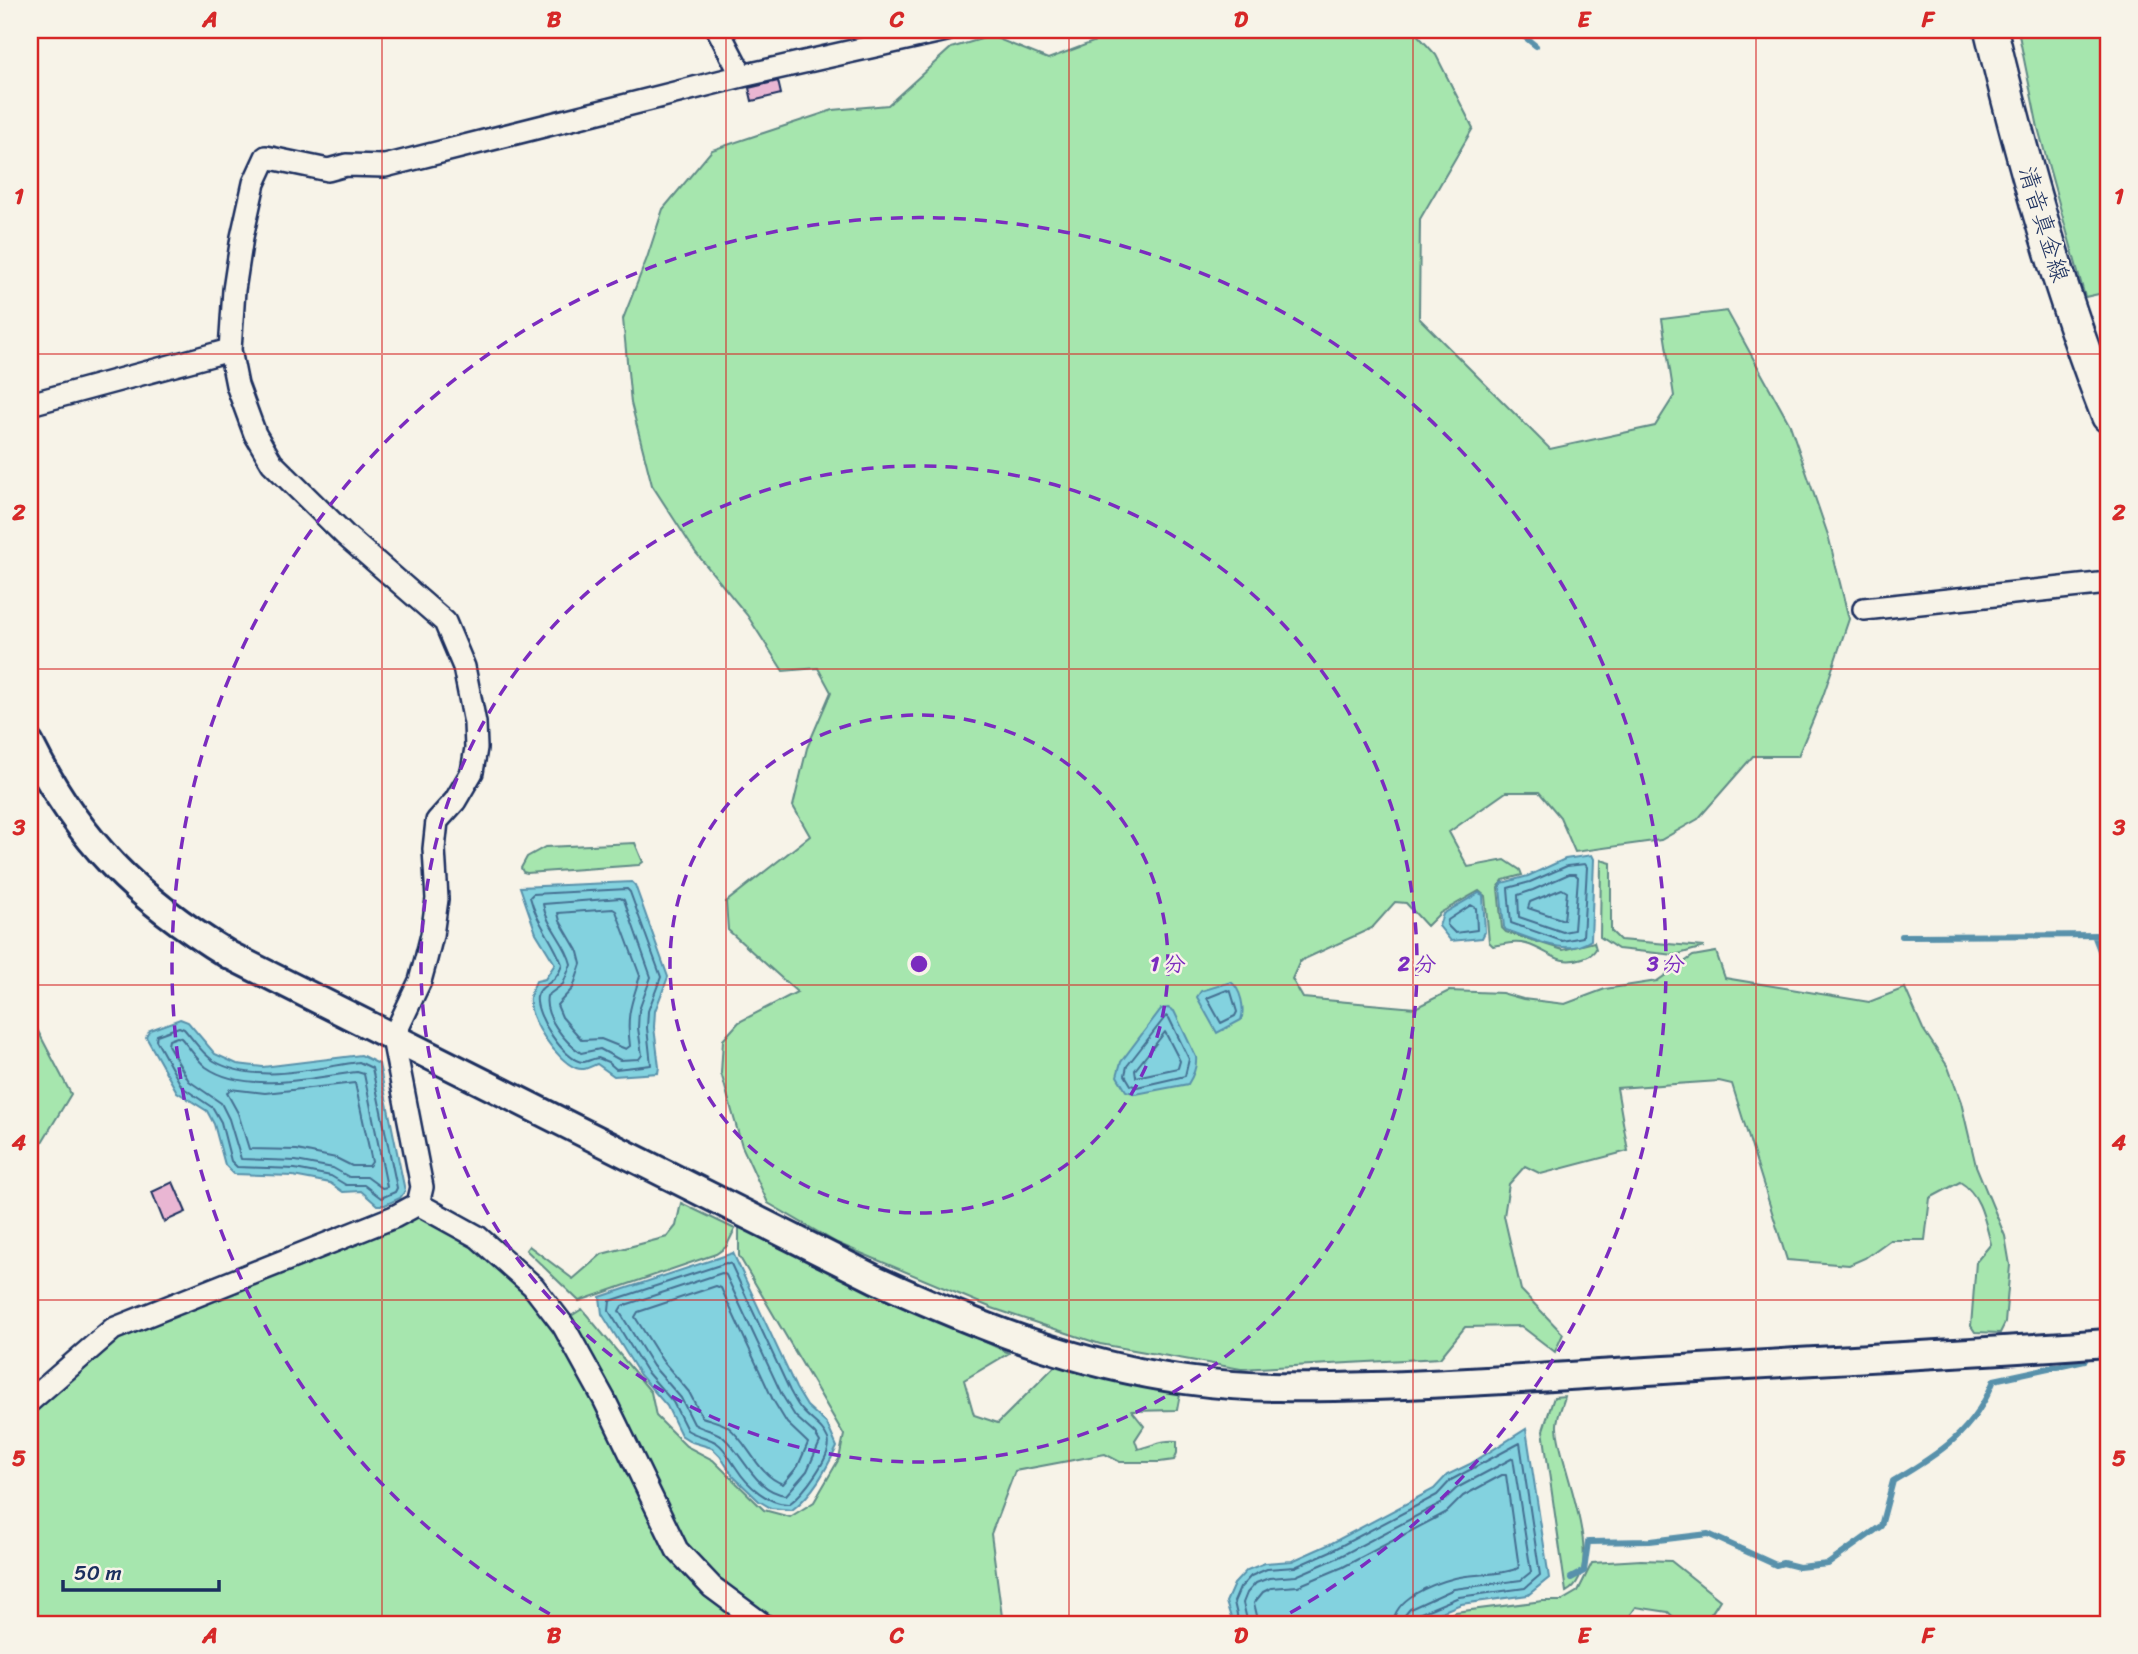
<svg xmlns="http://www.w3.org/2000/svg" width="2138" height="1654" font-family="Sriracha,'Klee One',sans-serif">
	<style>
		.green { fill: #a6e6ae; stroke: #608a86; stroke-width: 2 }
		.water { fill: #83d2df; stroke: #5991ab; stroke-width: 2 }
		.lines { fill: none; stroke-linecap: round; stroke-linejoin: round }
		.shore { stroke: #457092; stroke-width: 2 }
		.stream { stroke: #5991ab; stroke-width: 6 }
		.building { fill: #e9b6d3; stroke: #1b2f5e; stroke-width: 2 }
		.minor-casing { stroke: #1b2f5e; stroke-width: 26 }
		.tertiary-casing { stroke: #1b2f5e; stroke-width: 32 }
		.secondary-casing { stroke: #1b2f5e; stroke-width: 37 }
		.minor { stroke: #f7f3e8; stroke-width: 21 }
		.tertiary { stroke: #f7f3e8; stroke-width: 26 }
		.secondary { stroke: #f7f3e8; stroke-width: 32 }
		.grid { fill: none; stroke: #d62828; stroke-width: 2; stroke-opacity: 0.55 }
		.ring { fill: none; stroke: #7b2cbf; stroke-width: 3.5; stroke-dasharray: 12 9 }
		.labels { text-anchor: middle; stroke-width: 5; stroke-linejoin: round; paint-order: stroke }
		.street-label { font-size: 24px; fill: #1b2f5e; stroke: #f7f3e8 }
		.centre { fill: #7b2cbf; stroke: #f7f3e8; stroke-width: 3.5 }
		.ring-label { font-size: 21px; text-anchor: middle; font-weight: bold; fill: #7b2cbf; stroke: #f7f3e8; stroke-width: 5; stroke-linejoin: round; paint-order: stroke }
		.neatline { fill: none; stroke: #d62828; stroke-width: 2.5 }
		.grid-label { font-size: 23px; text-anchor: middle; font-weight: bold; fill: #d62828 }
	</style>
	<rect width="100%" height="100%" fill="#f7f3e8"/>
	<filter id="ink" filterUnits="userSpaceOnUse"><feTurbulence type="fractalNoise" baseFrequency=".0143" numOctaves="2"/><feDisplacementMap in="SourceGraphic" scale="14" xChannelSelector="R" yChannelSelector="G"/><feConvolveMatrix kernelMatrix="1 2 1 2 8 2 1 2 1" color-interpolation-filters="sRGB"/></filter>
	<g filter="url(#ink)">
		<path class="green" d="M1125,30h288l23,25 37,73 -53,91 -1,99 131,131 105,-23 19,-30 -12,-77 65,-8 63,114 38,110 21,84 -26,77 -25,60h-45l-55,63 -37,21 -86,12 -15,-35 -21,-25h-33l-57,40 19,35 37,-7 15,10 2,5 -19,5 -5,8 4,40 4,4 57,18 31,-8 2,7c-4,6 -7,7 -13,9 -27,9 -34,-8 -57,-14 -11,-3 -22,0 -33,2l-4,-4 -4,-46 -6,-5 -39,22 -13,13 -21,-23 -11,-1 -23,26 -72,33 -8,18 11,19 112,10 34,-17 53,2 21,6 42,5 40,-15 52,-8 36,-25 23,-4 9,26 144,24 36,-14 18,41 25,38 13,35 15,64 29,70 5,29 -5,58 -5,10 -25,-1 -4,-6 5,-64 15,-18c-6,-22 -10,-50 -31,-62l-30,16 -5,42h-35l-25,18 -16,7 -62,-5 -55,-176 -13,-3 -102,7 11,63 -87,23 -16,-8 -16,18 -5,32 17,74 42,44 -8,18 -34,-26 -56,1 -25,31 -199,11 -141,-25 -108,-36 -155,-65 -69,-40 -26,-57 -21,-73 2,-33 16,-18 58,-30 -69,-62 -2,-28 84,-66 -17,-30 14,-58 24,-56 -13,-24 -35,3 -36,-56 -51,-62 -44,-68 -21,-82 -8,-84 24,-61 16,-49 49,-59 121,-40 55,-5 63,-57 40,-12 57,23z
			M2018,30h90v262l-23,5 -47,-169z
			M635,843l8,19 -4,3 -112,8 -4,-1 -2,-4 6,-11 18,-10z
			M1601,860l10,3v68l9,9 84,7 -29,8 -57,-6 -18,-12z
			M30,1016l41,78 -41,68z
			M681,1203l54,26 -9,18 -10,7 -137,47 -53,-51 3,-4 44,33 29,-25 65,-17 9,-11z
			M419,1216l50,28 57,44 28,39 28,-18 69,83 5,24 30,30 27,14 51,50 26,7 24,-15 25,-43 5,-24 -105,-179v-29l270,126 -45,27 10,35 24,8 58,-58 124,29 -3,16 -45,1 12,15 -9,14 3,9c14,-3 25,-10 39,-8v12l-3,7 -14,2h-40l-15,-8 -90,17 -24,63 12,90h-973v-210l88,-75z
			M1565,1396c-2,9 -9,22 -8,31 1,37 53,141 9,165l-23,-162 11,-33z
			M1641,1560l30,1 49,39c-14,22 -13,24 -39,24l-13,-12 -32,-5 -12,17h-195l26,-12 88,-11h18l17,-10 14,-28z"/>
		<path class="water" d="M1592,855l2,4 -3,81c-25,18 -59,-2 -85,-10l-2,-3 -4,-39 2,-5 26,-7 37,-17z
			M632,882l3,3 33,92 -13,34 -1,16 5,40 -1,6 -44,3 -17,-12c-7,3 -13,7 -21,4 -19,-7 -49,-50 -46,-71 1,-5 4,-11 6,-16l9,-2 10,-15 -19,-31 -16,-46z
			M1479,893l4,2 2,37 -3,6 -31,3 -12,-15 4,-12z
			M1231,982c10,7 14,27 10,38l-24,13 -20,-36 4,-6z
			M1168,1008l6,3 22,46c1,10 -3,19 -8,27l-52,10 -10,-3 -9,-15 4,-14 40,-53z
			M180,1019l8,3 27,32 22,10 26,3 98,-12 18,9 26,127 -5,7 -15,7h-8l-16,-14 -18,1 -13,-9 -37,-7 -59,-2 -9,-9 -11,-41 -7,-13 -30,-19 -31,-55 4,-7z
			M733,1253l63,135 11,18 20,18 10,23c-12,24 -23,46 -45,63l-21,-2 -12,-7 -26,-25 -13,-20 -8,-8 -20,-6 -11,-7 -14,-29 -27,-31 -38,-61 -2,-17z
			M1526,1429l23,149 -21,17 -67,9 -49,20h-179l-7,-22 8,-18 13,-14 18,-7 27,-2 38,-17 104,-55 13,-14 23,-11z"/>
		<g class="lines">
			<path class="shore" d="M1585,864l2,3 -4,70 -21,4 -51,-18 -3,-35 22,-6 37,-16z
				M1569,874h6l3,3 -4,53 -11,2 -44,-15 -1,-22 15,-5z
				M627,889l3,3 31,85 -13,34 -1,17 4,37 -35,4 -8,-7 -10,-4c-4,0 -11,4 -15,4 -18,0 -49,-48 -46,-65 3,-14 20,-12 25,-33 -9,-24 -26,-42 -32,-67l3,-3z
				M1562,889l5,3 -3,28 -36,-12 2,-6z
				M620,898l4,2 27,77 -12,33 -1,18 4,27 -3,4 -19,1 -20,-11 -19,4c-16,-11 -38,-37 -34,-57l16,-12 8,-20c-5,-22 -25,-38 -28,-60z
				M1471,905l5,3 1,22 -22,3 -8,-8 1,-5z
				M613,909l3,2 24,65c-9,29 -14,38 -10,70l-4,3 -25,-10 -19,1 -20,-23 -5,-12 16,-17 8,-24 -3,-12 -18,-31 -2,-8z
				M1227,990l4,2 6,20 -2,4 -14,7 -14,-25z
				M1166,1016l3,2 20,41 -4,17 -48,11 -6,-2 -6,-10 2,-9z
				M179,1027l5,2c9,10 18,25 30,32 41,24 100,7 145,1l13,6 25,120 -2,4 -14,6 -17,-13h-18l-15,-9 -36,-7 -58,-2 -6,-6 -10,-39 -8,-14 -31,-21 -26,-47 1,-5z
				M1165,1032l15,29 -2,7 -42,9 -1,-7z
				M177,1037l4,1c8,9 16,22 25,29 40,28 107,10 151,5l7,2 23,113 -5,1 -15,-11h-18l-16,-9 -37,-7 -55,-2 -12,-40 -8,-16 -32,-22 -21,-36 1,-5z
				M355,1083l17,79 -3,4h-17l-16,-8 -39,-8 -48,-1 -11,-36 -11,-20 3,-4 35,4z
				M726,1263l5,1 59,127c4,7 7,14 12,19 9,11 21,16 26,29 6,16 -26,56 -39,65 -20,1 -42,-19 -52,-35 -7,-9 -11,-20 -20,-26 -9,-6 -21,-7 -30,-13l-14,-28 -27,-31 -37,-60 1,-10z
				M722,1273l4,2 56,120 13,21 20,18 5,8 -13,29 -21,24c-31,-3 -42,-40 -63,-58 -8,-7 -20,-7 -29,-13l-13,-26 -28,-32 -34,-55 3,-5z
				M716,1286l5,2 52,112 14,23 21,20 -10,23 -15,18c-26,-9 -34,-41 -55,-57 -7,-5 -18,-7 -26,-10l-13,-25 -27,-32 -27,-43 3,-5z
				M1239,1624l-5,-22 6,-14 11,-12 16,-7 28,-2 38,-17 104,-55 14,-15 69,-37 20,132 -15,13 -66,9 -43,18 -4,9
				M1248,1624l-5,-21 4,-10 9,-10 13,-5 27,-2 41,-18 104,-55 16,-15 56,-30 18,114 -10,8 -67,9 -44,20 -5,6 -1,9
				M1259,1624l-5,-21 9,-11 8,-4 27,-2 45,-19 104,-55 16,-16 39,-21h4l13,93c-19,8 -44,5 -64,10 -23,6 -61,20 -62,46"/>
			<path class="stream" d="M1516,30l20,16
				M2094,935l14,36
				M1902,936l206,-1
				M1571,1578l13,-7 4,-29 62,-1 58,-7 68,31 7,-2 16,4 29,-3 53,-38 12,-45c46,-27 81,-49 101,-101l91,-20"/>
		</g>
		<path class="building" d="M778,81l3,13 -29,7 -3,-13z
			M173,1182l13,30 -22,10 -12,-30z"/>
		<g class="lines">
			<defs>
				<path id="minor" d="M718,30l24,46
					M30,404l200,-54
					M1864,609l244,-26
					M418,1204l60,33 55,49 30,39 41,74 73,151 35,37 50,37
					M30,1401l83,-72 281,-112 24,-13 4,-17 -29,-149 27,-57 6,-22 6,-24 5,-36 -3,-50 3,-28 18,-20 17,-29 4,-24 -1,-25 -11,-56 -19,-45 -100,-87 -73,-72 -17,-29 -18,-49 -7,-35 4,-60 8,-53 12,-54 12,-26 62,13 18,-5 39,1 357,-90 204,-46"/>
				<path id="tertiary" d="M30,744c48,97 107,155 199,211l646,324c100,46 201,86 310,101 63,9 125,8 188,6 76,-2 151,-7 226,-12 170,-11 340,-19 509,-31"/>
				<path id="secondary" d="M1991,30c31,130 68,261 117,386"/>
			</defs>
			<use href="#minor" class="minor-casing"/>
			<use href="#tertiary" class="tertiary-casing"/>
			<use href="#secondary" class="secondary-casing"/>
			<use href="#minor" class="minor"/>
			<use href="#tertiary" class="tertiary"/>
			<use href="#secondary" class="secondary"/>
		</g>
	</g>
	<path class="grid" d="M382,30v1594M726,30v1594M1069,30v1594M1413,30v1594M1756,30v1594M30,354h2078M30,669h2078M30,985h2078M30,1300h2078"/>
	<g class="ring">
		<circle cx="919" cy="964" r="249"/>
		<circle cx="919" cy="964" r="498"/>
		<path d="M568 1624A747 747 0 1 1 1270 1624"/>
	</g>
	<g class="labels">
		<g class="street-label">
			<text transform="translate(2044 224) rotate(73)" y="8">清音真金線</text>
		</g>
	</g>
	<circle cx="919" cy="964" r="10" class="centre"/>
	<g class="ring-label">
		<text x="1168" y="971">1 分</text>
		<text x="1417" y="971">2 分</text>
		<text x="1666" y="971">3 分</text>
	</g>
	<rect width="2138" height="1654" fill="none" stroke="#f7f3e8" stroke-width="77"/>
	<path d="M63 1580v10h156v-10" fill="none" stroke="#1b2f5e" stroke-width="3.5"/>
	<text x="74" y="1580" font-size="21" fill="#1b2f5e" stroke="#f7f3e8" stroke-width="5" paint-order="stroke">50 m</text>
	<rect x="38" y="38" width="2062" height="1578" class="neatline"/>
	<g class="grid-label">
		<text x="210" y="27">A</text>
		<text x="554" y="27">B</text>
		<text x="897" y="27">C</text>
		<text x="1241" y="27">D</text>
		<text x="1584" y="27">E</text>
		<text x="1928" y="27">F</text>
		<text x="19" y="204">1</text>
		<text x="2119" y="204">1</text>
		<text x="19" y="520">2</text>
		<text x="2119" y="520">2</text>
		<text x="19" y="835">3</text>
		<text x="2119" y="835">3</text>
		<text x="19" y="1150">4</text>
		<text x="2119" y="1150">4</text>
		<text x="19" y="1466">5</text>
		<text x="2119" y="1466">5</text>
		<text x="210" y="1643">A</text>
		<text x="554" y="1643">B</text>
		<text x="897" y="1643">C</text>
		<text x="1241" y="1643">D</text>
		<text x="1584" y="1643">E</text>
		<text x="1928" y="1643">F</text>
	</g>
</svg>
